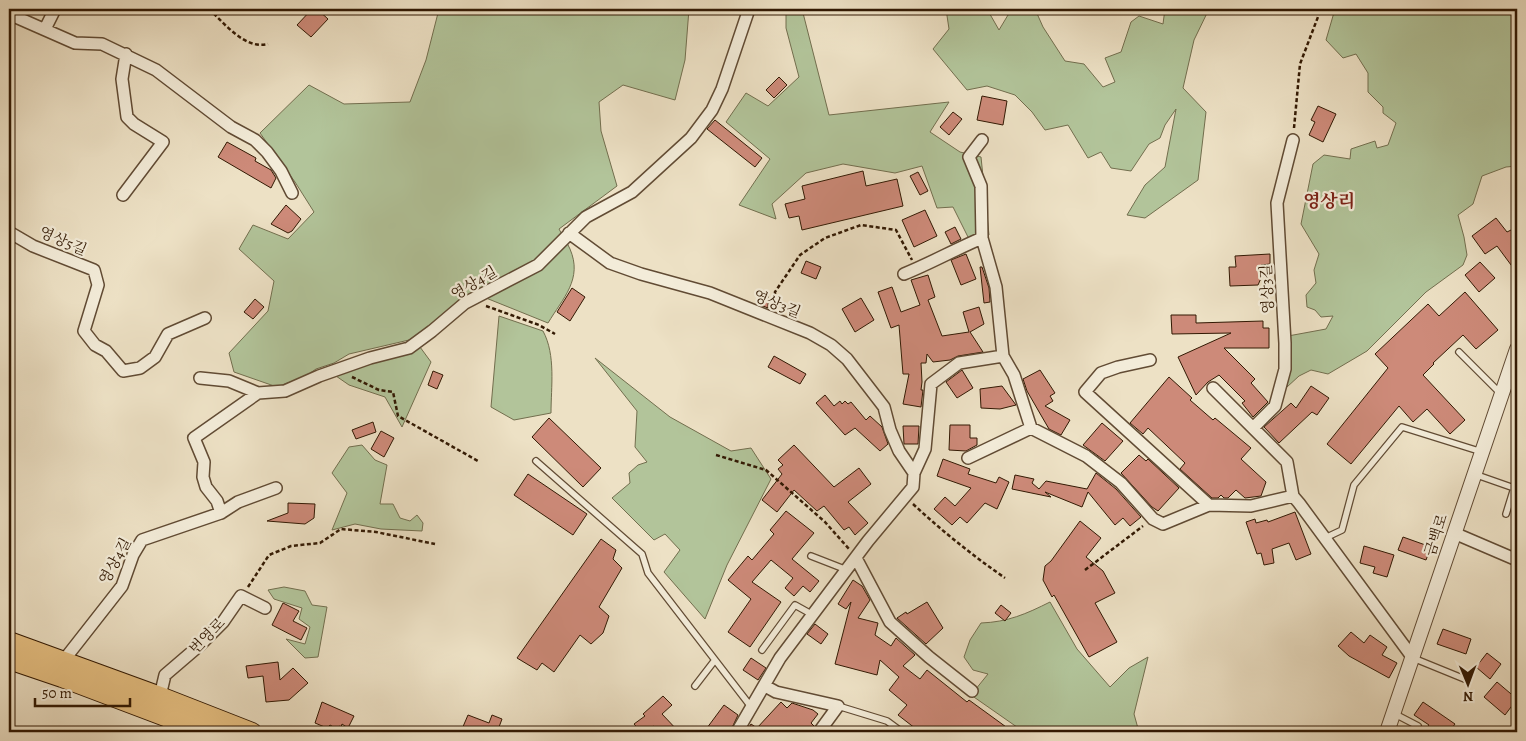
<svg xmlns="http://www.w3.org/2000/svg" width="1526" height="741" font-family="Alegreya,'Noto Serif KR',serif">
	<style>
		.green { fill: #b2c49a; stroke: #726e4e }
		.building { fill: #cd8a79; stroke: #321903 }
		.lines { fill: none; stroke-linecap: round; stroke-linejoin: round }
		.service-casing { stroke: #614b34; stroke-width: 8 }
		.minor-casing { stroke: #614b34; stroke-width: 14 }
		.tertiary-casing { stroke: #614b34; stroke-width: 16 }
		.primary-casing { stroke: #321903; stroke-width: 20 }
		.path { stroke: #321903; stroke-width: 2.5; stroke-dasharray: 4 2.5; stroke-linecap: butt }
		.service { stroke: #f3ecd9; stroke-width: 5.5 }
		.minor { stroke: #f3ecd9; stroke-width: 11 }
		.tertiary { stroke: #f3ecd9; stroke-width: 14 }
		.primary { stroke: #e6c082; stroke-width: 18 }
		.labels { text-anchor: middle; stroke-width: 4.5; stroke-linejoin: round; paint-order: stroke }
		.street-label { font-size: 15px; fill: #321903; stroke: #f3ecd9 }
		.quarter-label { font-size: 18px; font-weight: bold; fill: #7a1f14; stroke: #f3ecd9 }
	</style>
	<rect width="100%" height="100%" fill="#ede1c5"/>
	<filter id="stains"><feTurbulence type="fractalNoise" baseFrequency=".004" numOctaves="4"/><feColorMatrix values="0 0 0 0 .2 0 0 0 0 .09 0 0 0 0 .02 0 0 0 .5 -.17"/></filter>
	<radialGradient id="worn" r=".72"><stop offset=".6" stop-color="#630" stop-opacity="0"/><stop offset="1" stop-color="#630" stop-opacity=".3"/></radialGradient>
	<path class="green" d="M431,9h174l2,1 1,-1h81l-4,51 -10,40 -52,-15 -24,17 2,29 16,55 -58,43c3,6 8,13 11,20 13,30 -7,49 -22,74l-62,-25 -8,-9 -37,30 -32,21 -60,14 -15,9 -18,6 -10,7 -29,11 -43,-15 -5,-19 39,-42 6,-30 -35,-32 14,-24 35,14 26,-27 -19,-30 -35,-49 49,-48 35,19 66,-2 16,-42 12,-47z
		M786,9h16l27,106 120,-13 -19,30 30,20 21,5 8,78 -16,12 -20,-40 -16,1 -15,-42 -27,7 -52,-9 -37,9 -34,31 4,15 -37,-14 31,-46 -44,-37 20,-29 22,13 31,-29 -13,-49z
		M946,9h41l12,21 12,-20 24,-1 8,18 22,34 19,3 19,23 12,-5 -10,-24 16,-6 10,-30 8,-6 24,8 2,-15h44l-15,31 -11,48 23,24 -8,68 -53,38 -18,-3 18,-30 20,-18 11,-58 -11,16 -5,13 -11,6 -18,27 -20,-3 -10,-16 -13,6 -20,-33 -23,5 -13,-18 -17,-17 -28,-9 -20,4 -34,-41 16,-20z
		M1335,9h180l2,38v119l-11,1 -24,9 -9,28 -15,11 6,22 3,18 -4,10 -37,27 -59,59 -39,23 -17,-4 -12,6 -12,11 4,-35 -3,-16 38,-7 7,-13 -12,1 -6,-7 -8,-3 -1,-12 10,-12 -2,-13 5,-16 -18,-30 12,-60 11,-9 26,4 1,-10 24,-8 2,7 11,-3 8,-22 -13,-10v-6l-15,-15v-19l-12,-19 -13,4 -17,-18z
		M499,316l44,15c13,24 8,56 8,82l-37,7 -23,-13z
		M420,347l11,15 -29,65 -17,-30 -36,-12 -13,-9z
		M595,358l75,59 61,34 20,-3 20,31 -44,86 -22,54 -41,-47 16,-22 -15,-16 -11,6 -42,-42 18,-15 -1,-10 9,-8 9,-3 -12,-15 2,-36z
		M362,445l13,15 12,5 -7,39h13l7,14 10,3 7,-6 6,8 -1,8 -41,-2 -26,-5 -23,6 15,-37 -15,-20 17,-26z
		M284,587l21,4 7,14 15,2 -9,50 -13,1 -19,-19 19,5 5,-17 -11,-8 3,-11 -28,-9 -6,-9z
		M1050,602l27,47 33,38 19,-19 19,-11 -14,57 5,18h-115l-53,-37 17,-21 -15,-4 -9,-13 6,-17 11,-17c27,-1 45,-9 69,-21z"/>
	<path class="building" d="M312,9h5l11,10 -17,18 -14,-12z
		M779,77l8,8 -13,13 -8,-8z
		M982,96l25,5 -4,24 -26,-5z
		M1318,106l18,8 -13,28 -14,-7 6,-13 -4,-2z
		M953,112l9,7 -13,16 -9,-8z
		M715,120l47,38 -7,9 -48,-38z
		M227,142l29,16 -1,3 16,9 5,8 -5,10 -53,-31z
		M863,171l3,15 31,-7 6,27 -101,24 -3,-14 -10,2 -4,-14 20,-5 -3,-13z
		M918,172l10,19 -8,4 -10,-19z
		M286,205l15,14 -9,12 -4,2 -17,-9z
		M925,210l12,26 -23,11 -12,-27z
		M1496,218l11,14 10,-5v46l-20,-27 -12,8 -13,-18z
		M955,227l6,12 -10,5 -6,-12z
		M966,254l10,25 -15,6 -10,-25z
		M1270,254v10l-9,1 1,11 -4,9 -28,1 -1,-19h7l-1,-11z
		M806,261l15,6 -5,12 -15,-6z
		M1480,262l15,16 -16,14 -14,-17z
		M980,267h2l7,21 1,14 -6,1z
		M928,275l7,22 -7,3 14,36 27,-4 -6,-20 16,-5 5,17 -14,8 13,20 -25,4 -8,4 -17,2 -6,-8 -1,9h-5l1,19 -1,8h2l-2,17 -18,-3 6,-30h-6l-4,-49 -8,3 -13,-36 14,-5 9,25 19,-7 -9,-25z
		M572,288l13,9 -15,24 -13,-9z
		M758,292h10v16l-10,-4z
		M1465,292l33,38 -22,19 -13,-14 -30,28 1,1 -11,11 42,45 -15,14 -23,-25 -14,13 -14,-16 -48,58 -24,-20 61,-76 -13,-14 53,-50 11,12z
		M861,298l13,22 -19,12 -13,-23z
		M255,299l9,8 -11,12 -9,-7z
		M1171,315h25v8l67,-2v7h6v20h-45l31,31 -4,4 17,19 -15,15 -11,-14 3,-2 -26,-26 -11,7 -12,13 -18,-38 53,-24 -59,1z
		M774,356l32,18 -6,10 -32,-17z
		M962,370l11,18 -16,10 -11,-16z
		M1040,370l15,23 -5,3 3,5 -8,5 25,14 -9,15 -12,-6 -22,-38 -4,-12z
		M433,371l10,4 -6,14 -9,-4z
		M1169,377l23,21 -2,2 23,20 2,-2 36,30 -10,11 25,23 -5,14 -16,2 -9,-8 -8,8h-4l-3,-3 -3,3h-6l-32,-29 5,-6 -37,-35 -5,6 -13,-11z
		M1002,386l14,19 -16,4 -19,-1 -1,-19z
		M1311,386l18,12 -12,17 -5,-3 -33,31 -15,-16 27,-24 5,5z
		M825,395l9,11 6,-5 2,3 3,-3 3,3 3,-2 15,18 4,-4 12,11 6,17 -8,7 -25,-23 -10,7 -29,-32z
		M549,418l52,50 -18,19 -51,-50z
		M373,422l3,10 -20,7 -4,-9z
		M1102,423l21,18 -18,20 -22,-16z
		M950,425h20v13h7v7l-11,6 -17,-1z
		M903,426h16l-1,18h-14z
		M381,431l13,7 -10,19 -13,-8z
		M794,445l40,42 25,-19 12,16 -23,18 20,21 -13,12 -6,-8 -5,3 -20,-24 -7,5 -23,-21 -17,22 -15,-12 20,-26 -4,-5 5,-4 -5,-5z
		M1139,455l7,6 2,-2 31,29 -21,23 -6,-4 -31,-34z
		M943,459l27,10 -2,5 28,9 3,-6 10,5 -12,27 -12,-6 -18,20 -7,-6 -8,8 -18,-16 11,-12 10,9 16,-18 -34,-12z
		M1096,473l20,16 25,28 -11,9 -7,-8 -8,7 -27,-33 -6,15 -37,-15 6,5 -39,-8 3,-14 19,4 -2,4 7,6 7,-8 41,8z
		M528,474l59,40 -14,21 -59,-40z
		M288,503l27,1 -1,14 -9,6 -38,-3 21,-8z
		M786,511l28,22 -22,26 27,22 -9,11 -7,-6 -9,10 -9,-8 8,-10 -22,-18 -19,22 29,20 -31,45 -22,-15 23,-33 -23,-19 20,-24 4,4 22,-26 -4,-4z
		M1295,512l16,42 -15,6 -7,-17 -17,6 2,14 -10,2 -3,-12 -4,1 -11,-32 9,-3 1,4 11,-3 1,2z
		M1080,521l21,17 -15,19 17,14 12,22 -20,10 22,39 -28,15 -35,-62 -2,2 -9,-17 2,-14 6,-5z
		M1403,537l28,10 -5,13 -28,-10z
		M601,539l15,11 -3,9 9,9 -23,39 10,9 -6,17 -12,11 -11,-9 -26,37 -12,-9 -5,7 -20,-12z
		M1364,546l30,9 -7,22 -14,-4 2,-6 -15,-4z
		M853,580l9,6 8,14 -12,18 20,5 -3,12 16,11 5,-8 19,17 -12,11 17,13 7,-9 40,32 2,-2 44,32h-93l-22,-17 9,-10 -18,-15 10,-13 -19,-17 -3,15 -42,-11 16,-62 -5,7 -8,-5z
		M927,602l16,26 -17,16 -29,-26 9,-6 1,2z
		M283,603l16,8 -6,10 14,7 -6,12 -29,-15z
		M1001,605l10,8 -6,8 -10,-8z
		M815,624l13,10 -7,10 -14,-10z
		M1443,629l28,10 -5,15 -29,-10z
		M1351,632l13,11 6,-8 17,12 -5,8 15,8 -8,15 -40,-22 -11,-10z
		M1487,653l14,11 -11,15 -14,-12z
		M751,658l15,10 -8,12 -15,-10z
		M278,662l2,18 13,-12 15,15 -19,17 -23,2 -3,-26 -15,2 -2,-12z
		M1497,682l20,17 -12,16 -21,-18z
		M663,696l9,9 -10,9 17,18h-20l-5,-6 -9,6h-4l-7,-8 11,-8 -2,-2z
		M322,702l32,14 -6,12 -6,-4 -1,3 -2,-1 -2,3 -7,-4 -3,3 -12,-5z
		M781,702l6,6 5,-5 21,7 5,4 -7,9 3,3 -4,6h-64l5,-8 6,4z
		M1423,702l32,22 -6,8h-25l5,-7 -15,-10z
		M724,705l14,10 -8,17h-26z
		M468,715l21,8 3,-8 10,4 -3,8 12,5h-39l-10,-3z"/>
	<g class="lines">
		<defs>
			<path id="service" d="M1459,352l41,41
				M536,461l106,93 6,19 104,135
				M1474,474l40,14 -8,26
				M1325,538l17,-8 12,-45 48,-58 80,25
				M811,556l36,14
				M762,650l33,-45 18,10
				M1413,658l54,22
				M695,686l20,-26
				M838,706l49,15 15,11
				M1393,713l25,13"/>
			<path id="minor" d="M9,14l66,29 27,1 54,26 75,57 24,13 12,12 14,19 11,22
				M45,29l10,-20
				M982,140l-13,17 12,29 1,52 14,49 7,69 11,19 17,53 55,28 35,27 32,36 10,5 46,-19 42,1 42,-10 6,7 114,155
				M123,195l40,-53 -29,-18 -7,-7 -5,-38 4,-25
				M9,232l24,14 61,24 4,15 -14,46 11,14 11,6 17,20 17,-3 15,-11 13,-23 37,-16
				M569,233l41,30 31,11 69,19 100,40 21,12 16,14 37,48 6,23 9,21 15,22 -1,14 -45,54 -88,117 -43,74
				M904,274c27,-11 52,-25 78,-36
				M1150,360l-32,7 -17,6 -16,19 124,113
				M200,378l29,3 29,12
				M1213,388l74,74 6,34
				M1253,428l22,-22 10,-37v-26l-8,-140 16,-63
				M968,458l63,-30
				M914,473l11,-24 6,-65 28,-21 44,-7
				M221,513l-4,-12 -11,-14 -3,-10 1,-15 -10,-24 64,-45 27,-2 34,-15 51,-18 39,-10 23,-17 33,-28 73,-38 48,-48 46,-25 59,-54 21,-28 10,-21 27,-80
				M1454,533l63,27
				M856,558l34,64 39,35 43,34
				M64,660l58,-74 11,-31 9,-15 79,-27 17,-11 38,-14
				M765,686l11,6 62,14 -19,26
				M160,696l5,-21 35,-30 23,-23 18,-26 24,12"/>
			<path id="tertiary" d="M1387,732l130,-383"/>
			<path id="primary" d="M9,641l151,55 92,36
				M9,660l53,18 143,54"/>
		</defs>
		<use href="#service" class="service-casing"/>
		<use href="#minor" class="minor-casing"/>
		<use href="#tertiary" class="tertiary-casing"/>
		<use href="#primary" class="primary-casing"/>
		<path class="path" d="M209,9c15,14 36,41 59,35
			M1294,128l6,-64 21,-55
			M486,306l53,19 16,9
			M775,307v-15l25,-37 25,-17 36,-13 35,5 16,30
			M352,377l27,13 14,2 5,24 80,45
			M716,455l50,15 59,52 24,27
			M913,504c29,27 59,51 92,74
			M1085,570l58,-44
			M248,587l21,-32 22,-9 29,-3 21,-14 35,3 59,12
			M9,725l14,7"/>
		<use href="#service" class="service"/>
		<use href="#minor" class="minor"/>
		<use href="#tertiary" class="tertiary"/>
		<use href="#primary" class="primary"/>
	</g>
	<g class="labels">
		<g class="street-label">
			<text transform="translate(63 241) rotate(23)" y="5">영상5길</text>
			<text transform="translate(474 283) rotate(-31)" y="5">영상4길</text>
			<text transform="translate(1267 289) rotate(-93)" y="5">영상3길</text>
			<text transform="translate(777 304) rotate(22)" y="5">영상3길</text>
			<text transform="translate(1436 535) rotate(-72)" y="5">금백로</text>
			<text transform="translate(115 561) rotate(-62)" y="5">영상4길</text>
			<text transform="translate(207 636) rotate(-46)" y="5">번영로</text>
		</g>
		<g class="quarter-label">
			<text x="1329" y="207">영상리</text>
		</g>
	</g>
	<rect width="1526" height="741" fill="none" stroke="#ede1c5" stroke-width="30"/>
	<rect x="10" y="10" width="1506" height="721" fill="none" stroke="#321903" stroke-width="2.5"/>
	<rect x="15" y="15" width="1496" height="711" fill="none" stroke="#321903"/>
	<g transform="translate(1468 684) rotate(179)" stroke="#f3ecd9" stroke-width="4" paint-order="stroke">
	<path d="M0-4L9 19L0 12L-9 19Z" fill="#321903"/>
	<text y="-8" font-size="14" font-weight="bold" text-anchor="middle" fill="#321903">N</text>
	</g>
	<path d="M35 698v8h95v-8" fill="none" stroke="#321903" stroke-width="2.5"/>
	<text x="42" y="698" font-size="15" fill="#321903" stroke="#f3ecd9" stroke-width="4" paint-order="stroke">50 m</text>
	<rect width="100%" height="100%" filter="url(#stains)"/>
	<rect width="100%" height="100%" fill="url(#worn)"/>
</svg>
